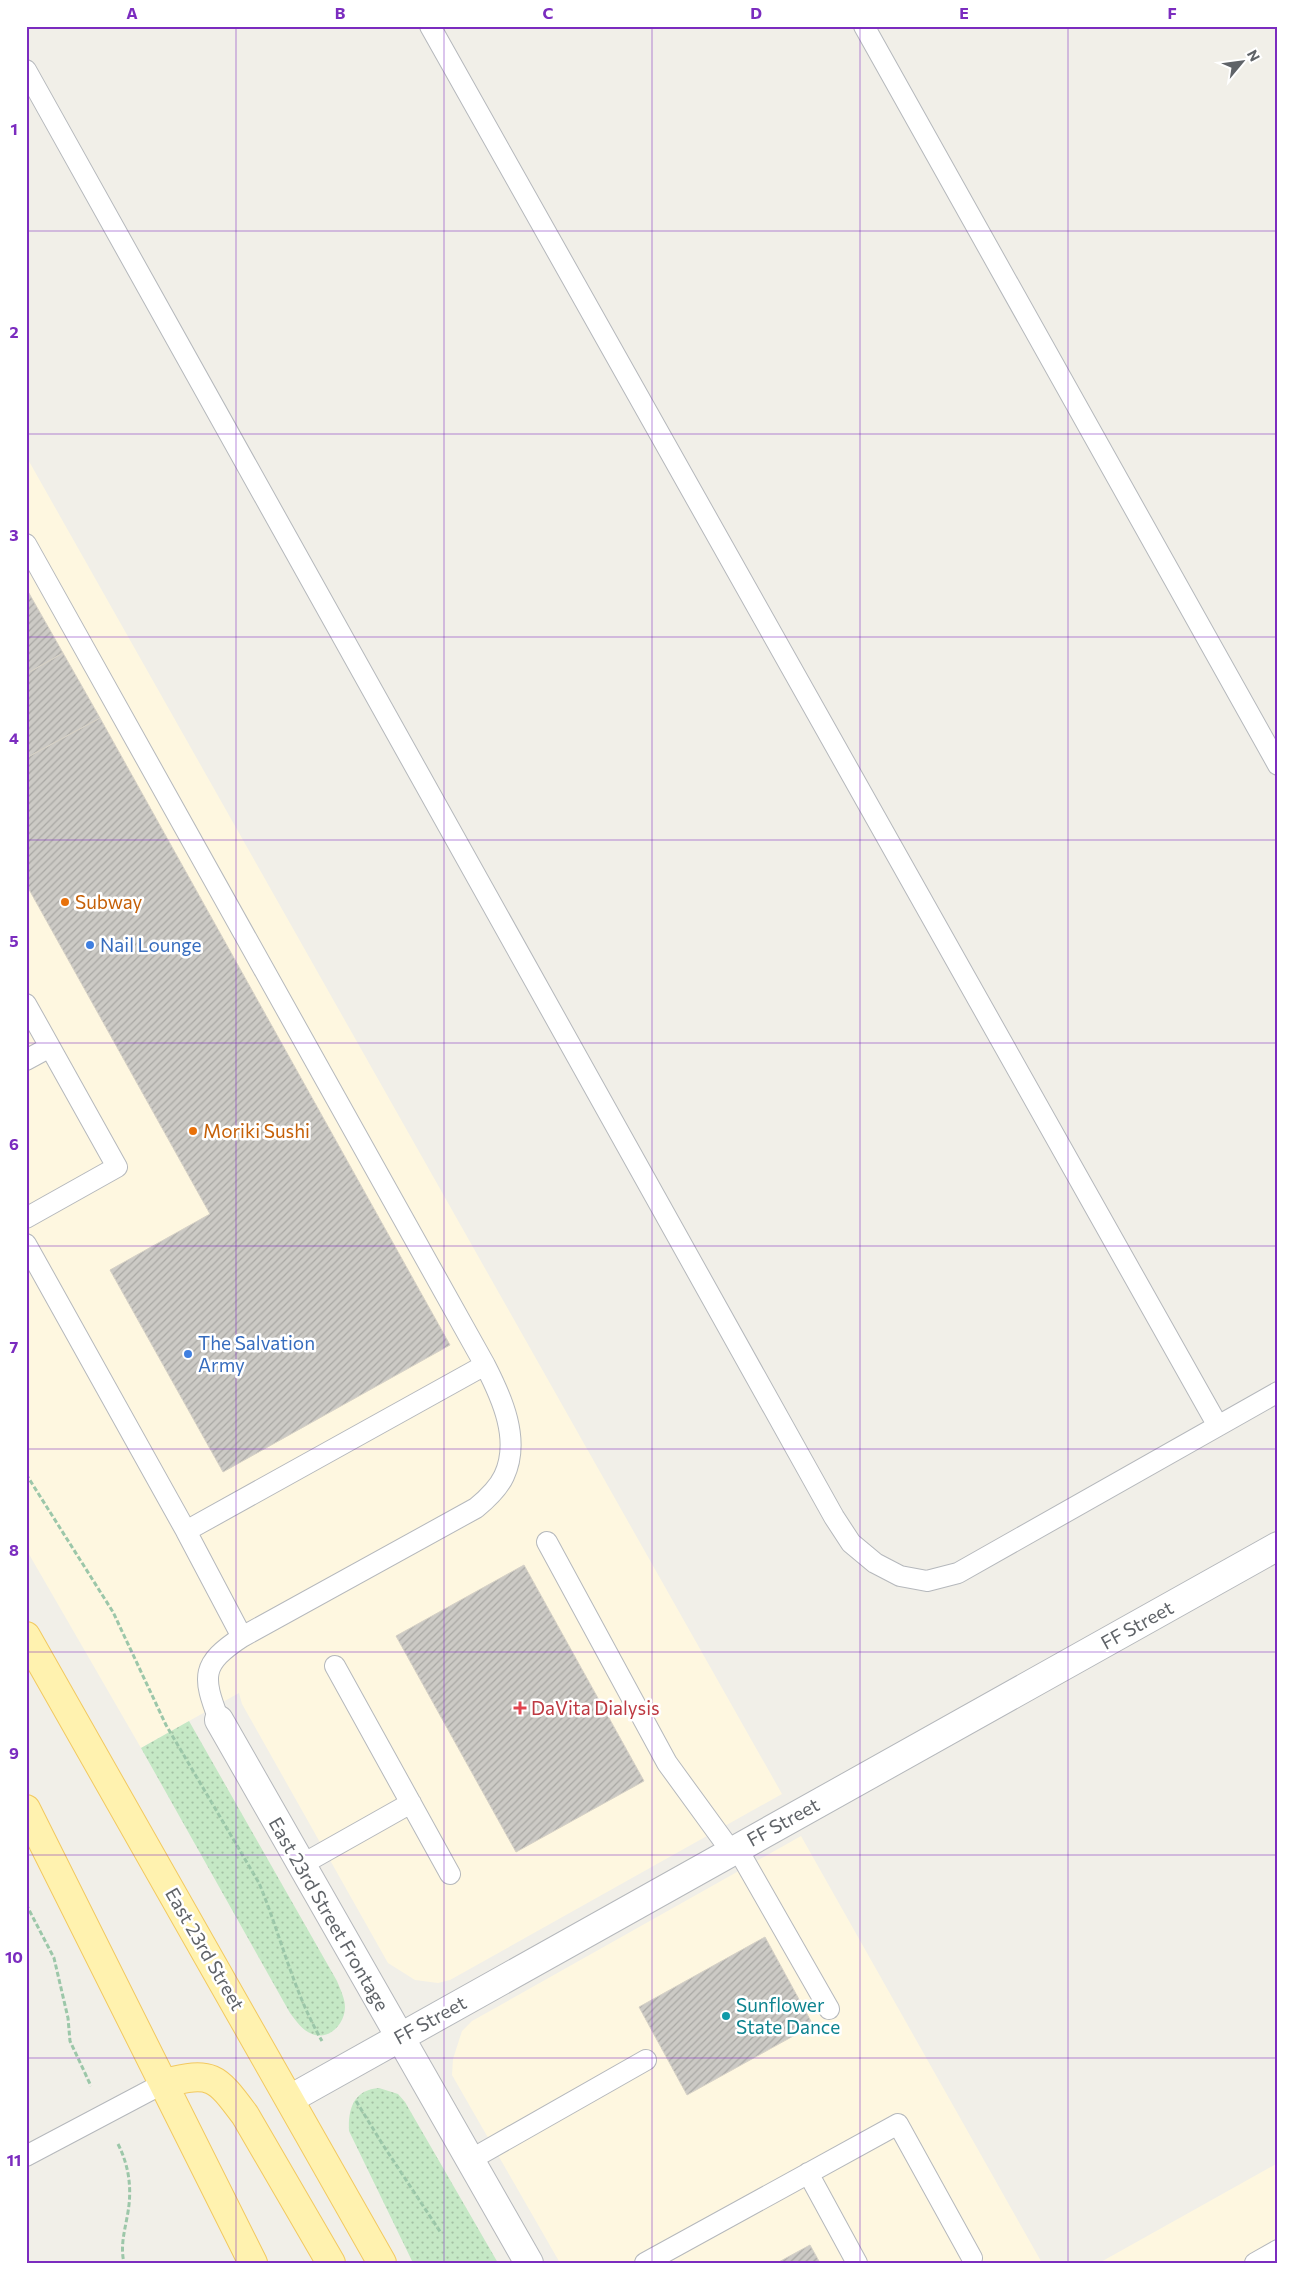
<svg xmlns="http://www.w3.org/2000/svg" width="1304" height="2289" font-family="Commissioner,sans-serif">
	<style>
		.commercial { fill: #fef7e0 }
		.green { fill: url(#green-dots) }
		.building { fill: url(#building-hatch); stroke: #d6d1c6 }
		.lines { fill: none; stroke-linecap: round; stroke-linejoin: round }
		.lane-casing { stroke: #b5b8bc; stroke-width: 22 }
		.street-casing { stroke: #b5b8bc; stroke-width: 30 }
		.primary-casing { stroke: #f2c960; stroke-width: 30 }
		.path { stroke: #9cc7a9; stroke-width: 3; stroke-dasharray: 5 2.5; stroke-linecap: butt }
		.lane { stroke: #fff; stroke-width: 20 }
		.street { stroke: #fff; stroke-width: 28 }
		.primary { stroke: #fff2af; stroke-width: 28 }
		.grid { fill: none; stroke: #7b2cbf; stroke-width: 1; stroke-opacity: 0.55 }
		.food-dot { fill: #e8710a; stroke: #fff; stroke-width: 2 }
		.shop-dot { fill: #3f7fe0; stroke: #fff; stroke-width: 2 }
		.health-dot { fill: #e0444e; stroke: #fff; stroke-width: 2 }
		.culture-dot { fill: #0f9aa8; stroke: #fff; stroke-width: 2 }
		.labels { text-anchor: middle; stroke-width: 5; stroke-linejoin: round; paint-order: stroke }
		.food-label { font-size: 19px; fill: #c56008; stroke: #fff; text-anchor: start }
		.shop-label { font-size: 19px; fill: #366cbe; stroke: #fff; text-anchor: start }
		.street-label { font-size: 19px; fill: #5f6368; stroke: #fff }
		.health-label { font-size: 19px; fill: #be3a42; stroke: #fff; text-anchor: start }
		.culture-label { font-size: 19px; fill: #0d838f; stroke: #fff; text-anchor: start }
		.neatline { fill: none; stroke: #7b2cbf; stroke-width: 2 }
		.grid-label { font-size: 16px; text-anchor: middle; font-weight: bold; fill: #7b2cbf }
	</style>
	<defs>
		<pattern id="green-dots" width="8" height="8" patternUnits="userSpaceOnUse" patternTransform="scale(1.25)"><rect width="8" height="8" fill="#c5e8c5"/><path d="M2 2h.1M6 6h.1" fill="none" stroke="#a3c0a4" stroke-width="1.8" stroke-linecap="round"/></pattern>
		<pattern id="building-hatch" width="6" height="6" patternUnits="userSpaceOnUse" patternTransform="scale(1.25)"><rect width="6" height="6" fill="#cccac5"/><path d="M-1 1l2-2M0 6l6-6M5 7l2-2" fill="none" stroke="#a9a8a4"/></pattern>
	</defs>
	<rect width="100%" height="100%" fill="#f1efe8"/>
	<path class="commercial" d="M26,456l756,1338 -332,186 -12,3 -23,-3 -27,-17 -146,-259 -3,-11 -98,55 -115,-199z
		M801,1836l241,427h-482l-108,-188 1,-16 9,-28 10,-10z
		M1278,2163v100h-179z"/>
	<path class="green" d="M189,1721l148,260c3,8 8,17 8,26 0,16 -15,34 -33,27 -10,-4 -16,-13 -22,-21l-149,-265z
		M379,2088l19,6 7,8 93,161h-85l-64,-132c-1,-23 5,-41 30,-43z"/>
	<path class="building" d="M26,588l37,65 -37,21z
		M63,653l37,65 -74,40v-84z
		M100,718l350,627 -227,127 -113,-202 100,-56 -184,-330v-126z
		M524,1565l120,216 -128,71 -120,-216z
		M765,1937l48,88 -126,70 -48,-88z
		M810,2245l10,18h-43z"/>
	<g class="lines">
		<defs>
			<path id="lane" d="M430,26l788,1400
				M864,26l414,739
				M26,70l808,1447 17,26 24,20 25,13 27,5 31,-8 320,-181
				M26,544l459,821c17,33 36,75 19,111 -6,13 -17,23 -28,32l-234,129c-41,27 -40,39 -23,83
				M26,1004l91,163 -91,51
				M26,1060l24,-13
				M26,1244l160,287 56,106
				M186,1531l299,-166
				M547,1542l120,221 64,88
				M335,1666l115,208
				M737,1848l92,161
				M301,1865l110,-62
				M26,2156l138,-73
				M470,2160l176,-100
				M808,2173l49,90
				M645,2263l253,-139 74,134
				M1255,2263l23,-13"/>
			<path id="street" d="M219,1720l310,543
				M290,2099l988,-553"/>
			<path id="primary" d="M26,1636l356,627
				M26,1809l227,454
				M164,2083c48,-12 52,-7 81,32l86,148"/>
		</defs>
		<use href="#lane" class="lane-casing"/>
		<use href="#street" class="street-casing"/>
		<use href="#primary" class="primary-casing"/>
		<path class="path" d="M26,1474l87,138 53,113 93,158c22,53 34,108 63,158
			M26,1904l28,54 14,60 2,23 21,45
			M356,2101l27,44 58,88
			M118,2144c11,22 14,44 10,68 -3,18 -8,33 -4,51"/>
		<use href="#lane" class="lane"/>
		<use href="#street" class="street"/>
		<use href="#primary" class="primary"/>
	</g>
	<path class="grid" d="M236,26v2237M444,26v2237M652,26v2237M860,26v2237M1068,26v2237M26,231h1252M26,434h1252M26,637h1252M26,840h1252M26,1043h1252M26,1246h1252M26,1449h1252M26,1652h1252M26,1855h1252M26,2058h1252"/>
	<g class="food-dot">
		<circle cx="65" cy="902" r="5"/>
		<circle cx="193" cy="1131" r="5"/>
	</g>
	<g class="shop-dot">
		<circle cx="90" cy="945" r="5"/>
		<circle cx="188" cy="1354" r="5"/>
	</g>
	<path class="health-dot" d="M517.5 1700.5h5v5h5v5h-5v5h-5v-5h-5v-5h5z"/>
	<circle class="culture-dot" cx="726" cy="2016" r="5"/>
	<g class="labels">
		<g class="food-label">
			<text x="75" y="909">Subway</text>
			<text x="203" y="1138">Moriki Sushi</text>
		</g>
		<g class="shop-label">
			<text x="100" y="952">Nail Lounge</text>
			<text x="198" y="1350">The Salvation<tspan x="198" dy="22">Army</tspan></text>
		</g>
		<g class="street-label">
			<text transform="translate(1137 1625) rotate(-29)" y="7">FF Street</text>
			<text transform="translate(783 1822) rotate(-29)" y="7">FF Street</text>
			<text transform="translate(329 1914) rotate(60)" y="7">East 23rd Street Frontage</text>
			<text transform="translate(205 1949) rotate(60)" y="7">East 23rd Street</text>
			<text transform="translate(430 2020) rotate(-29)" y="7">FF Street</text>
		</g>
		<g class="health-label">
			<text x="531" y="1715">DaVita Dialysis</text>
		</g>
		<g class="culture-label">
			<text x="736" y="2012">Sunflower<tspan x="736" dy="22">State Dance</tspan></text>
		</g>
	</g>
	<rect width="1304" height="2289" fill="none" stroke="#ffffff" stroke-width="55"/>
	<g transform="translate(1242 62) rotate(61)" stroke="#ffffff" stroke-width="4" paint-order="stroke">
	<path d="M0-4L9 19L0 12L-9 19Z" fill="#5f6368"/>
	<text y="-8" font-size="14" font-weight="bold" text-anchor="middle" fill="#5f6368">N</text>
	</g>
	<rect x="28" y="28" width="1248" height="2234" class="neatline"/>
	<g class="grid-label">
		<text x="132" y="19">A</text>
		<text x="340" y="19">B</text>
		<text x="548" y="19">C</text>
		<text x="756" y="19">D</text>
		<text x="964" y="19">E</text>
		<text x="1172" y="19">F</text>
		<text x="14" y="135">1</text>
		<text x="14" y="338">2</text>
		<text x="14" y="541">3</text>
		<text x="14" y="744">4</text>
		<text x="14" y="947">5</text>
		<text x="14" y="1150">6</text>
		<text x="14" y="1353">7</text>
		<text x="14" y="1556">8</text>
		<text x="14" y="1759">9</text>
		<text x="14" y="1963">10</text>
		<text x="14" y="2166">11</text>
	</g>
</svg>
